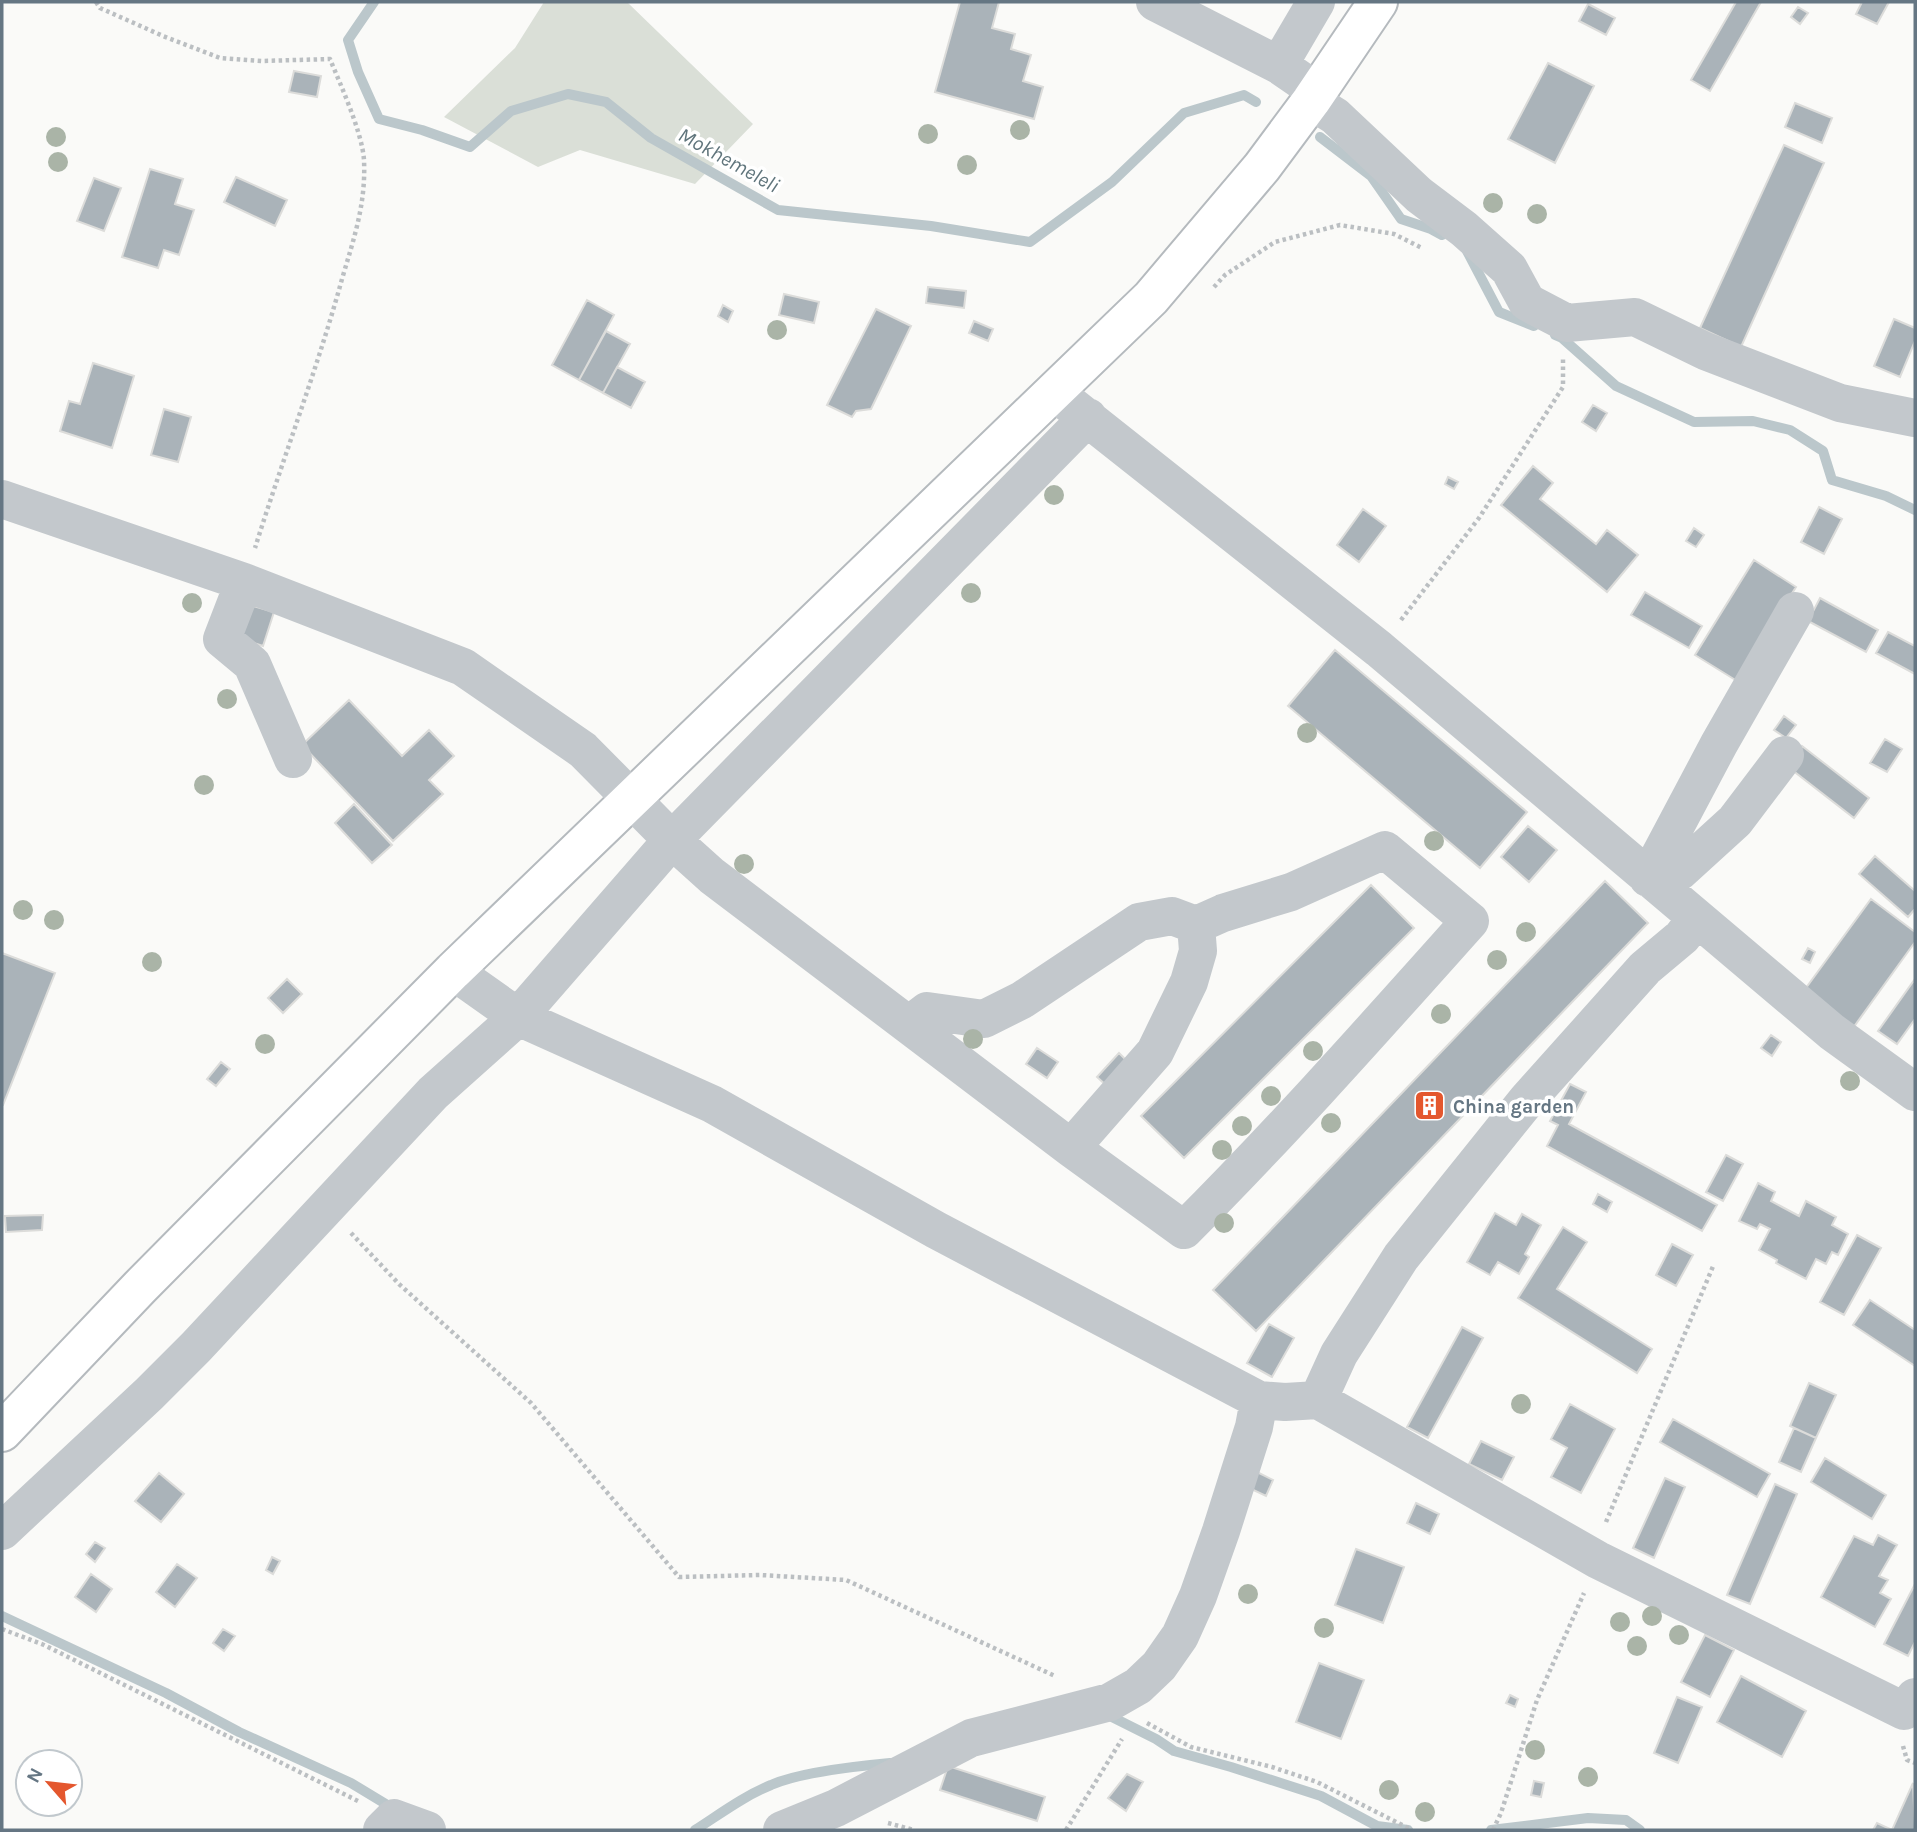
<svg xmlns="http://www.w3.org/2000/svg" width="1917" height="1832" font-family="Karla,sans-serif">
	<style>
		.green { fill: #dadfd7 }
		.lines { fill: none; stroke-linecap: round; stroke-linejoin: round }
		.stream { stroke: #bbc7cb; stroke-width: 10 }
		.building { fill: #aab3b9; stroke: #dcdcda; stroke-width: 2 }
		.major-casing { stroke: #b5babe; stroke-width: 42 }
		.path { stroke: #bbbfc2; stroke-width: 4.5; stroke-dasharray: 3.5 3.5; stroke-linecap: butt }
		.minor { stroke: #c3c8cc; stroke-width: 38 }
		.major { stroke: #fff; stroke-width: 38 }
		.tree { fill: #aab4a7 }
		.labels { text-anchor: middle; stroke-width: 7; stroke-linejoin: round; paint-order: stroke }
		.poi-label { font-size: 19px; font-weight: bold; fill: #657683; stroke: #fff; text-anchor: start }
		.water-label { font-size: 21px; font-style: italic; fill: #60757c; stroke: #fff }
	</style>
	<rect width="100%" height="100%" fill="#fafaf8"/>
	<path class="green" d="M544,2h83l126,122 -58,60 -115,-34 -42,17 -94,-50 71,-69z"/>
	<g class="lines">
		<path class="stream" d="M374,2l-26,38 10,32 21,47 43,11 48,17 41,-36 57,-17 38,8 45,36 127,72 153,16 99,16 82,-60 72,-69 60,-18 12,7
			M1320,137l51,39 30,43 30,10 11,6
			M1467,251l32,61 35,14
			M1555,335l7,3 54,48 78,36 59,-1 37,9 33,21 9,29 54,16 29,14
			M2,1616l164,77 73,39 112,51 43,26
			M1106,1714l50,25 18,12 57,16 90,29 56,30 31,4
			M695,1830c25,-16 49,-34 76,-45 29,-13 87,-19 119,-22
			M1491,1830l97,-12 38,2 14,10"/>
	</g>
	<path class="building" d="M960,2h39l-7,26 23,6 -4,15 20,6 -8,26 20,6 -9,32 -99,-27z
		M1736,2h25l-51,89 -19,-11z
		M1862,2h27l-12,22 -21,-10z
		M1588,4l27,14 -9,17 -27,-14z
		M1798,7l10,6 -8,11 -9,-7z
		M1548,63l46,23 -39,77 -47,-24z
		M294,71l27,5 -4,21 -28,-5z
		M1795,103l37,15 -10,25 -37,-16z
		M1784,145l40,18 -83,184 -41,-19z
		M150,169l33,10 -8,25 19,6 -15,45 -15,-5 -6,18 -36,-11z
		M236,177l51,23 -12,26 -51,-24z
		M94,178l27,10 -17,43 -27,-10z
		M928,287l38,4 -2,17 -38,-5z
		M784,294l35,8 -5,21 -35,-8z
		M587,300l27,15 -35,65 -27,-15z
		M723,305l10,6 -5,11 -10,-6z
		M876,309l35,17 -40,83 -15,2 -4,6 -25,-12z
		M1894,319l21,9v13l-15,36 -26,-11z
		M974,321l19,8 -5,12 -19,-8z
		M606,331l24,13 -27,49 -24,-13z
		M93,363l41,13 -22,72 -52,-17 9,-30 11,3z
		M617,367l28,15 -14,26 -28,-15z
		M1593,405l14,8 -11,18 -14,-9z
		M164,409l27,8 -13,45 -27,-7z
		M1533,466l20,17 -13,16 56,45 11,-14 31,25 -31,37 -106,-87z
		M1448,477l10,5 -4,7 -9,-5z
		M1819,507l23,12 -18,35 -23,-12z
		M1363,509l23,17 -27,36 -22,-17z
		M1694,528l10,7 -8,12 -10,-6z
		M1754,560l42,27 -59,94 -42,-26z
		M1645,592l57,34 -13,22 -58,-33z
		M1820,598l58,32 -12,22 -58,-31z
		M246,604l28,8 -11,34 -28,-9z
		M1888,632l27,14v28l-39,-21z
		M1335,650l192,162 -47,56 -192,-162z
		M349,700l53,56 27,-26 25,26 -25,24 14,14 -50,47 -91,-96z
		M1784,716l12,9 -10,13 -12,-8z
		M1885,739l17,10 -15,23 -17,-9z
		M1802,746l67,52 -15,20 -67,-52z
		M354,804l38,41 -20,18 -37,-40z
		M1528,826l29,24 -28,32 -28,-25z
		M1875,856l40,35v18l-7,8 -49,-43z
		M1605,881l43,42 -392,408 -43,-41z
		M1371,885l43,43 -230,230 -43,-42z
		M1871,899l44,33v10l-62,86 -50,-36z
		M1808,948l7,4 -5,11 -8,-4z
		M2,953l53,20 -52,132h-1z
		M287,979l15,15 -19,19 -15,-15z
		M1915,979v40l-18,25 -19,-13z
		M1771,1035l10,7 -9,14 -11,-8z
		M1037,1048l21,14 -11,16 -21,-14z
		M1119,1053l11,11 -22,23 -11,-10z
		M221,1062l9,7 -14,17 -9,-7z
		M1570,1084l16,8 -17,32 148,81 -15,26 -155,-85 11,-21 -8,-4z
		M1726,1155l17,9 -20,37 -17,-9z
		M1758,1183l17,9 -4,9 28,15 7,-15 30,16 -4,8 16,9 -10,21 -6,-3 -6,12 -10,-5 -10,20 -30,-16 1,-3 -18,-10 11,-21 -10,-5 -3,5 -18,-8z
		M1598,1194l14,8 -5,10 -14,-8z
		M1495,1213l21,12 6,-11 19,11 -16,29 4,3 -10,17 -21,-12 -8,13 -23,-13z
		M43,1215l-1,15 -36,2 -1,-16z
		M1563,1227l24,15 -30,47 95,60 -15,24 -119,-75z
		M1857,1235l24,13 -37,67 -24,-13z
		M1672,1244l21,11 -17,31 -20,-11z
		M1870,1300l45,30v36l-62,-41z
		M1269,1324l25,14 -22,39 -25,-14z
		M1462,1327l21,11 -55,100 -21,-11z
		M1809,1383l27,12 -20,43 -26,-12z
		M1570,1404l45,25 -34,64 -30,-16 16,-29 -16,-9z
		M1673,1419l97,55 -13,23 -97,-55z
		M1794,1428l22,10 -15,34 -22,-10z
		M1481,1441l33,16 -12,23 -33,-16z
		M1825,1458l61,37 -14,24 -61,-37z
		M1255,1471l18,9 -7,16 -19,-9z
		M159,1473l25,21 -23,28 -26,-21z
		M1665,1478l20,9 -31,71 -21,-10z
		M1775,1484l22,10 -47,110 -23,-9z
		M1416,1503l23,11 -9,20 -23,-11z
		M1878,1535l19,10 -18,31 9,4 -8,13 11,6 -16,28 -54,-30 33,-61 19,9z
		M95,1542l10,6 -10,14 -9,-8z
		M1356,1549l48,18 -21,56 -48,-18z
		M272,1557l8,4 -7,13 -7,-4z
		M177,1564l20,14 -22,29 -19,-15z
		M91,1574l21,15 -16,23 -21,-15z
		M1915,1584v58l-7,14 -24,-12z
		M223,1629l12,7 -11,15 -11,-8z
		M1705,1635l29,15 -24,47 -29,-15z
		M1319,1663l45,17 -23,59 -45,-17z
		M1741,1676l65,35 -24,46 -65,-35z
		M1510,1695l8,4 -3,8 -9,-4z
		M1677,1697l25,10 -24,56 -24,-10z
		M948,1766l97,31 -8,24 -97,-31z
		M1127,1774l16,8 -17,29 -18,-13z
		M1534,1781l10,2 -3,14 -10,-2z
		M1913,1783l2,47h-42l4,-7 15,7z"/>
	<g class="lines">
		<defs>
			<path id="major" d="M2,1432l138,-145 313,-316 698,-673 111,-131 49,-66 67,-99"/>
		</defs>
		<use href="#major" class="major-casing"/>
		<path class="path" d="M96,2l4,6 63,28 57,22 42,3 68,-2c11,27 32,73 34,101 2,44 -10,78 -22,119 -25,91 -59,179 -87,269
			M1214,287l11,-12 50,-33 65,-17 54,9 28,14
			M1401,620l78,-102 84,-131v-29
			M351,1233l48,51 132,119 148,174 81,-2 86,5 209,96
			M1606,1522l108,-258
			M2,1629l42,16 316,157
			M1147,1723l44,24 81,20 45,15 95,48
			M1903,1746l4,14 8,3
			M888,1823l26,7
			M1066,1830l56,-91
			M1493,1830l8,-17 36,-113 47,-107"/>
		<path class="minor" d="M1155,2l124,63 39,27
			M1279,65l37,-63
			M1311,101l24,15 84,79 45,34 45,40 18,33 40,21 68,-6 70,34 135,52 75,15
			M1067,402l312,247 453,383 83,60
			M2,499l242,83 219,85 120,83 89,90 40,36 359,272 84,-96 34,-70 9,-31 -2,-26 -24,-9 -33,6 -117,78 -38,19 -57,-8 -17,13
			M244,582l-22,57 30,25 41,95
			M1785,755l-50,66 -56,51 -31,6 71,-134 76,-133
			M453,971l65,46 194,87 224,126 323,170 26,2 33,-2 280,160 306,151 11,-14
			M1071,1148l113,82c99,-99 192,-204 286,-309l-85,-71 -94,42 -68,21 -27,12
			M1318,1400l21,-46 62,-97 126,-157 118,-132 37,-31 14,-18
			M2,1531l147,-137 47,-47 237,-254 85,-76 154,-177 416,-423
			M382,1830l12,-12 33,12
			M782,1830l54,-22 135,-70 139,-36 28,-16 21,-20 21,-30 18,-40 23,-65 33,-104 5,-27"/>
		<use href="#major" class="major"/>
	</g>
	<g class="tree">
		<circle cx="1020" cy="130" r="10"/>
		<circle cx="928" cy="134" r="10"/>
		<circle cx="56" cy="137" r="10"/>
		<circle cx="58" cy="162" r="10"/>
		<circle cx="967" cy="165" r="10"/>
		<circle cx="1493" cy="203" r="10"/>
		<circle cx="1537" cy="214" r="10"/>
		<circle cx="777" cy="330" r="10"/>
		<circle cx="1054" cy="495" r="10"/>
		<circle cx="971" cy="593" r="10"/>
		<circle cx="192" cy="603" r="10"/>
		<circle cx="227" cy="699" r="10"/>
		<circle cx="1307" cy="733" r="10"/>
		<circle cx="204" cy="785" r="10"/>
		<circle cx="1434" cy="841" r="10"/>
		<circle cx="744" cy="864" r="10"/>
		<circle cx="23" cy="910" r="10"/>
		<circle cx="54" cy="920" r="10"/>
		<circle cx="1526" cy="932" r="10"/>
		<circle cx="1497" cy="960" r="10"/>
		<circle cx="152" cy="962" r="10"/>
		<circle cx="1441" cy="1014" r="10"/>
		<circle cx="973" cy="1039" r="10"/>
		<circle cx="265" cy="1044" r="10"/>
		<circle cx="1313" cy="1051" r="10"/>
		<circle cx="1850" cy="1081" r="10"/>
		<circle cx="1271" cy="1096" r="10"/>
		<circle cx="1331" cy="1123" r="10"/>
		<circle cx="1242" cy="1126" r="10"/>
		<circle cx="1222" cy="1150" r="10"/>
		<circle cx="1224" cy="1223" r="10"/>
		<circle cx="1521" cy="1404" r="10"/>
		<circle cx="1248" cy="1594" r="10"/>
		<circle cx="1652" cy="1616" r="10"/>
		<circle cx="1620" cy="1622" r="10"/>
		<circle cx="1324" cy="1628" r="10"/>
		<circle cx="1679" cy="1635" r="10"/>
		<circle cx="1637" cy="1646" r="10"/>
		<circle cx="1535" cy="1750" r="10"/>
		<circle cx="1588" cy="1777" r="10"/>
		<circle cx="1389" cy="1790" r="10"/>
		<circle cx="1425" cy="1812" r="10"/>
	</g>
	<defs>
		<symbol id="building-square" viewBox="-11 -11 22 22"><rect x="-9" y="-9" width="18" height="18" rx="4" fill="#e4572e" stroke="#fff"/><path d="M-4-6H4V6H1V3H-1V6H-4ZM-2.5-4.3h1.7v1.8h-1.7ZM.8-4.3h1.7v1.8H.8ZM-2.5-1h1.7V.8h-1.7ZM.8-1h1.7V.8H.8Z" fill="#fff"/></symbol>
	</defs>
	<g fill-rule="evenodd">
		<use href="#building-square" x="1412" y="1088" width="35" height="35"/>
	</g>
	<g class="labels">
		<g class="poi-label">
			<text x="1453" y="1113">China garden</text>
		</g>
		<g class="water-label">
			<text transform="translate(729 160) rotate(29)" y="7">Mokhemeleli</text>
		</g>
	</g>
	<rect width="1917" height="1832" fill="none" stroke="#657683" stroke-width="7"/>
	<g transform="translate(49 1783) rotate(298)"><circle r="33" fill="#ffffff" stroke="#c1c8cd" stroke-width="2"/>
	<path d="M0-5L12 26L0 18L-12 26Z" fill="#e4572e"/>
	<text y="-10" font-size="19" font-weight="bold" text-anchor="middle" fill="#657683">N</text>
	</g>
</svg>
